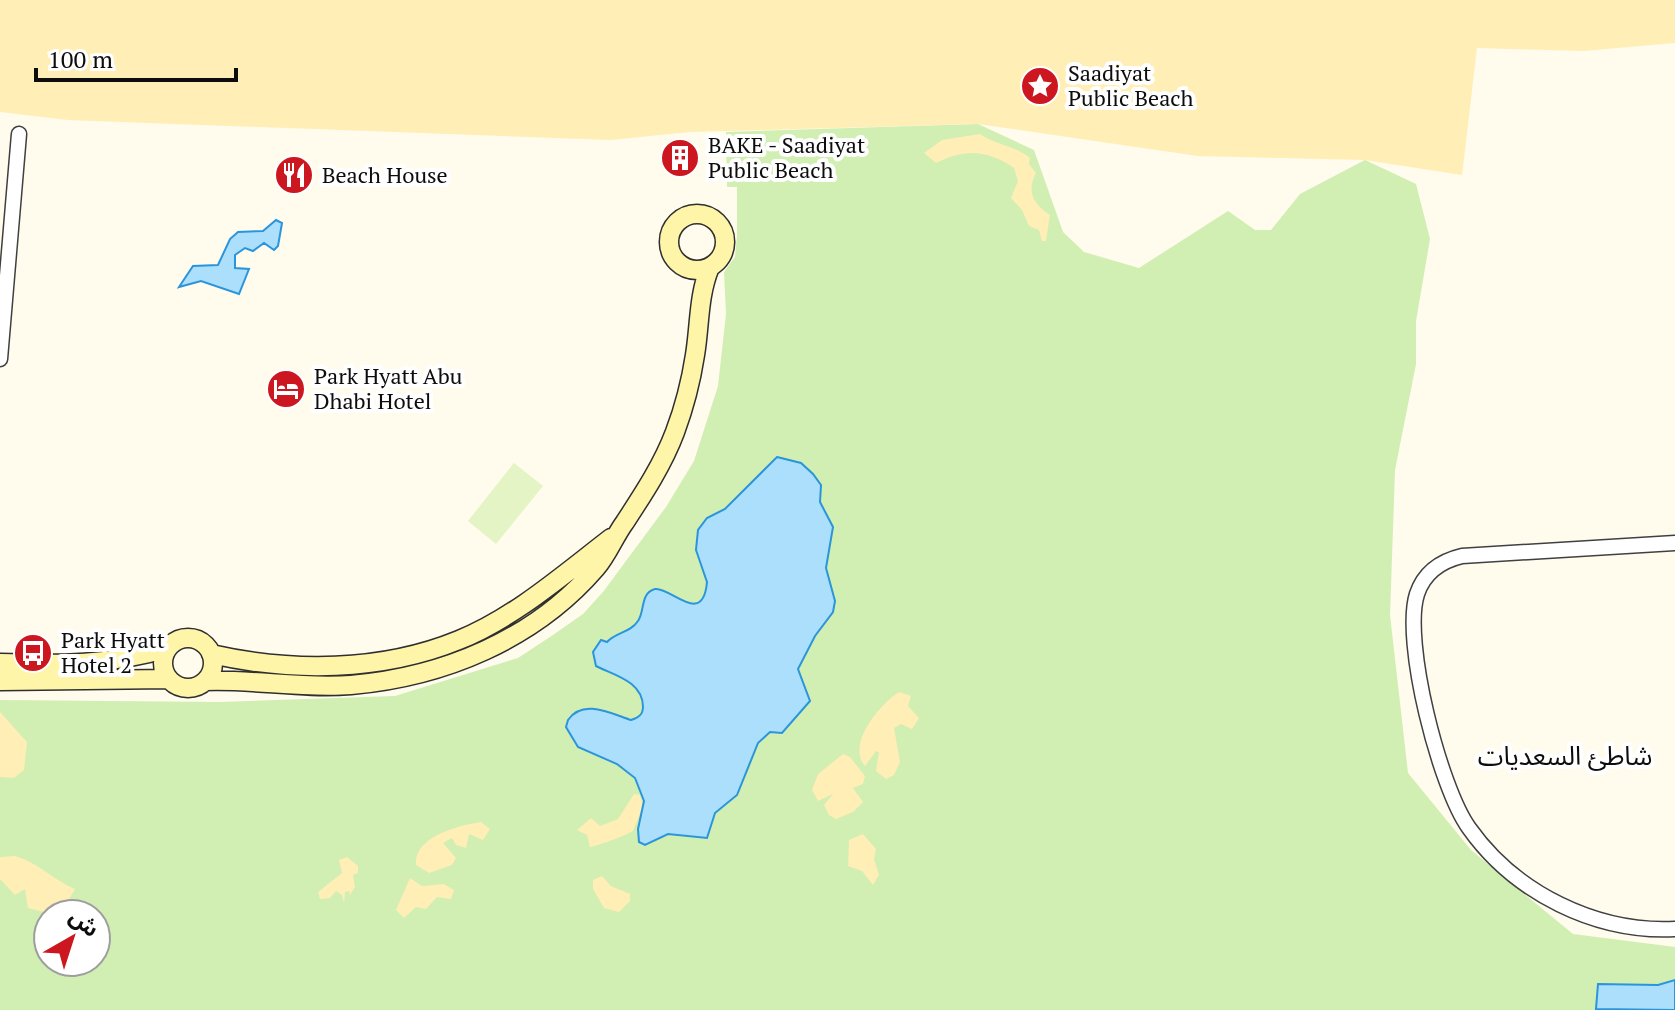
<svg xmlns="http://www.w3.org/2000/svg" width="1675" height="1010" font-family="'PT Serif','Noto Sans Arabic',serif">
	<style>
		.green { fill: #d1eeb3; fill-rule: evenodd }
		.sand { fill: #ffeeb5 }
		.pitch { fill: #e4f4c5 }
		.water { fill: #acdffc; stroke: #2b95db; stroke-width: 2 }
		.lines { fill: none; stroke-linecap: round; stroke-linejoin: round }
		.street-casing { stroke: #404040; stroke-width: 17 }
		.secondary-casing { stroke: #2f2f2f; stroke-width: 21 }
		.street { stroke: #fff; stroke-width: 14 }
		.secondary { stroke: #fff5a8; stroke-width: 18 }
		.labels { text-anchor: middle; stroke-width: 8; stroke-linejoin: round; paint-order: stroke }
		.poi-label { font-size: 22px; fill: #0d0d0d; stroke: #fff; text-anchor: start }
		.quarter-label { font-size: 26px; fill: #0d0d0d; stroke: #fff }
	</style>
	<rect width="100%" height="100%" fill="#fffbed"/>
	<path class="green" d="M978,124l56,26 29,82 21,20 55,16 89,-57 27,19h16l29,-36 65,-34 51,24 14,55 -14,82v43l-21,106 -5,145 18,158 63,77 102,84 102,13v33l-17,5 -59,-1 -1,26h-1598v-310l220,2 175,-6 123,-38 35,-23 30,-21 20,-22 63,-85 28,-46 24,-75 8,-72 -2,-42 11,-15 2,-21v-49h-10l-1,-55zM48,914h48v48h-48z"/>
	<path class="sand" d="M0,0h1675v43l-92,8 -106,-3 -15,127 -97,-15 -167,-4 -220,-32 -289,8 -78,8 -543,-20 -68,-8z
		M980,134c16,11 36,12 50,24l-1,6 7,9c-10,19 -2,32 14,42l-4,26h-4l-3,-11 -10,-4 -7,-16 -11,-12 7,-17 -4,-13c-28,-19 -50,-19 -78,-5l-12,-10 18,-13z
		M899,692l12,4 -3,10 11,12 -7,11 -11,-5 -7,4 6,34 -6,13 -8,4 -10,-8 3,-19 -3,-1 -11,15c-19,-22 15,-62 34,-74z
		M0,712l27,30 -3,28 -10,8 -14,-1z
		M843,754l7,3 15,19 -2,8 -10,4 10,14 -10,10 -17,7 -7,-4 -5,-10 9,-11 -15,7 -6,-11 6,-16z
		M634,794l6,1 3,11 -10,25c-8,5 -36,15 -43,16l-3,-12 -10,-5 14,-12 9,8 18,-7z
		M481,822l9,7 -7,11 -14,-6 -3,14 -10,-3 -4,-7 -9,5 13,15 -4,7 -23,8 -13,-8c-3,-28 43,-40 65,-43z
		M863,834l13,15 -2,10 5,16 -6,10 -11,-14 -14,-5 1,-26z
		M15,856c24,7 37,23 60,33l-7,12 -16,13 -24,-6 -3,-19 -10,6 -15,-16v-22z
		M347,857l11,9v7l-5,2 2,12 -5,8 -1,-4 -4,1 -1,11 -2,-8 -6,-4 -6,7 -10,1 -2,-7 24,-19 -3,-13z
		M602,876l9,10 19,8v7l-11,11 -15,-4 -11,-19v-9z
		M410,878l12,8 22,-2 10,6 -3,9 -14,-2 -11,12 -10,-2 -12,11 -8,-8z"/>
	<path class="pitch" d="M514,463l29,23 -47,58 -28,-23z"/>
	<path class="water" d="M276,220l6,3 -4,23 -4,4 -10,-7 -11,8 -8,-3 -10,7v13l14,1 -10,25 -38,-13 -22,6 14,-21 25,-1 12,-26 8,-7 25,-1z
		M777,457l24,6 12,11 8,11 -1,17 13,25 -7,41 9,33 -2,11 -18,24 -17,33 12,32 -28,32 -12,-1 -12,11 -21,52 -22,18 -8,25 -39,-4 -23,11 -6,-3 -1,-13 6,-28 -9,-23 -18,-14 -39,-17 -12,-20 2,-7c15,-22 44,-6 63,0 7,-2 12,-5 12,-13 0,-26 -30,-32 -47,-41l-3,-14 8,-12 6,2c9,-10 23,-9 31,-21 7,-10 2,-28 17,-32 15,-3 48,39 52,-7l-11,-32 2,-20 9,-12 18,-9z
		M1675,980v30l-79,-1 2,-25 60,1z"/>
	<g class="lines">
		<defs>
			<path id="street" d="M0,359l19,-225
				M1675,543l-213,13c-21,5 -38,17 -45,38 -15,47 23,194 52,234 46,65 127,105 206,101"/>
			<path id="secondary" d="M669 242a28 28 0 1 1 56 0a28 28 0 1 1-56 0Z
				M163 663a25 25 0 1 1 50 0a25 25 0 1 1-50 0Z
				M211,654c80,18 170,18 248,-14 55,-22 105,-66 152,-102
				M0,663c58,2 112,2 168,-15
				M0,681l169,-2
				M205,681c49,-2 97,8 146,4 92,-8 183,-45 245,-117 12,-14 18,-31 29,-46 19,-29 38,-58 50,-90 9,-24 16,-51 20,-77 5,-30 3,-59 15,-88"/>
		</defs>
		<use href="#street" class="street-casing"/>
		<use href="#secondary" class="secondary-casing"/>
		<use href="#street" class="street"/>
		<use href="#secondary" class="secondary"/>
	</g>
	<defs>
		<symbol id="sight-disc" viewBox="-11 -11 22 22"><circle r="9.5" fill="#cc1720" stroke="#fff"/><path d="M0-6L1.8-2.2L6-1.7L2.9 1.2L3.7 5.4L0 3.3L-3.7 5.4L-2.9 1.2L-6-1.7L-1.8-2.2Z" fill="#fff"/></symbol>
		<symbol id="building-disc" viewBox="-11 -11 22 22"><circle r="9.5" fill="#cc1720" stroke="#fff"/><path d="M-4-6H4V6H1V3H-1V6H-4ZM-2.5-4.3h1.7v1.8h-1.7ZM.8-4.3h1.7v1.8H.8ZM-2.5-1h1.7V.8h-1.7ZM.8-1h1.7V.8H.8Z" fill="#fff"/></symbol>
		<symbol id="restaurant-disc" viewBox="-11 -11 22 22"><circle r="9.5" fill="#cc1720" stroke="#fff"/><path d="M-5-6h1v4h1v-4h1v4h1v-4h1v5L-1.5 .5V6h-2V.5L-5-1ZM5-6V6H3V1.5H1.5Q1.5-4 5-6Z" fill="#fff"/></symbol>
		<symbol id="hotel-disc" viewBox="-11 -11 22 22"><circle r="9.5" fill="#cc1720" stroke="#fff"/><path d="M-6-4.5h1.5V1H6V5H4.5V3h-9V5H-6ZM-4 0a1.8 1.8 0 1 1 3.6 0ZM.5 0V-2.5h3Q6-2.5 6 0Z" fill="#fff"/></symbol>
		<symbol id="bus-disc" viewBox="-11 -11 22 22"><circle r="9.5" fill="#cc1720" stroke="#fff"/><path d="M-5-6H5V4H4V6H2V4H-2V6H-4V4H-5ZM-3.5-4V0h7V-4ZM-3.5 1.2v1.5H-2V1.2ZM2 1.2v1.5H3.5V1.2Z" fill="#fff"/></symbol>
	</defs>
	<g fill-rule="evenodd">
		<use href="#sight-disc" x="1018" y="64" width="44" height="44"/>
		<use href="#building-disc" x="658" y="136" width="44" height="44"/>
		<use href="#restaurant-disc" x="272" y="153" width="44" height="44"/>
		<use href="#hotel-disc" x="264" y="367" width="44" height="44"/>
		<use href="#bus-disc" x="11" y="631" width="44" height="44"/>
	</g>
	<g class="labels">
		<g class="poi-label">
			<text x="1068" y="81">Saadiyat<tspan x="1068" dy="25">Public Beach</tspan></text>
			<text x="708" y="153">BAKE - Saadiyat<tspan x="708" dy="25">Public Beach</tspan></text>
			<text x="322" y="183">Beach House</text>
			<text x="314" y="384">Park Hyatt Abu<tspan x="314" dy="25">Dhabi Hotel</tspan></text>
			<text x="61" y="648">Park Hyatt<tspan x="61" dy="25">Hotel 2</tspan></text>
		</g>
		<g class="quarter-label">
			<text x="1565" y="765">شاطئ السعديات</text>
		</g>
	</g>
	<g transform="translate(72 938) rotate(39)"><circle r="38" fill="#ffffff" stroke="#9e9e9e" stroke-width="2"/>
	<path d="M0-6L14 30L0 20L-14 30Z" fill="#cc1720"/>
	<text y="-12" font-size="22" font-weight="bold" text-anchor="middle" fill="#0d0d0d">ش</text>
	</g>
	<path d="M36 68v12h200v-12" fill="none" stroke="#0d0d0d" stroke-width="4"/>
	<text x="48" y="68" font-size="24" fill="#0d0d0d" stroke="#ffffff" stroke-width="6" paint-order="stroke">100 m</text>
</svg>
